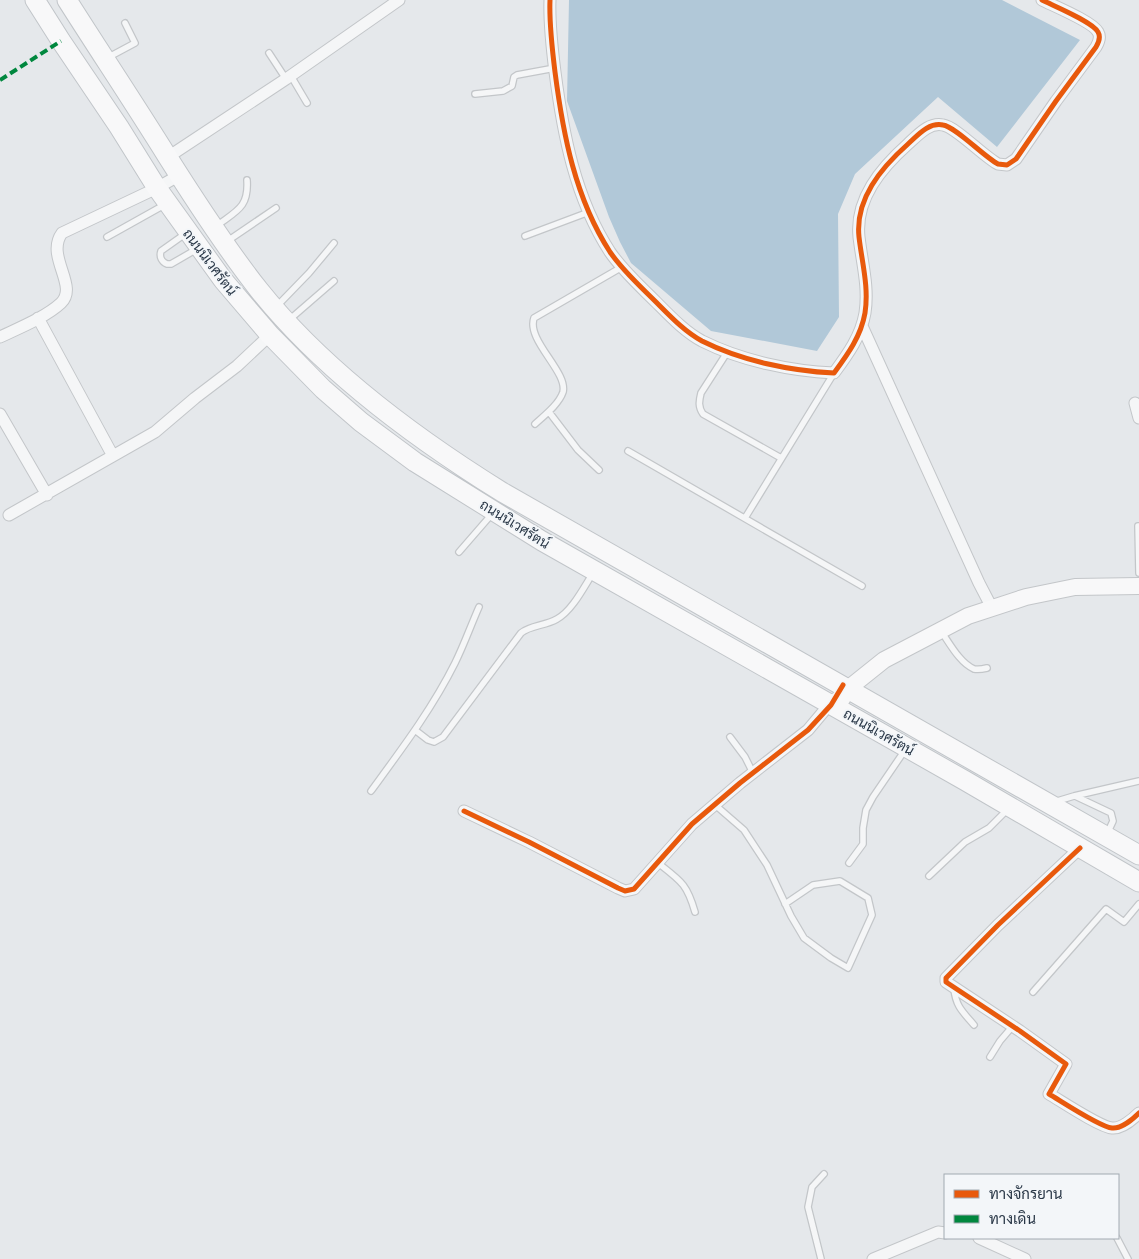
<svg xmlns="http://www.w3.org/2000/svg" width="1139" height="1259" font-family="Roboto,Sarabun,sans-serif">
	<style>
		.water { fill: #b1c8d8 }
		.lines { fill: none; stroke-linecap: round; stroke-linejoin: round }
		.lane-casing { stroke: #c3c6c9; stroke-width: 8 }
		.street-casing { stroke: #c3c6c9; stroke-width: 13 }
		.secondary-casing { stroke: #c3c6c9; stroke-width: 18 }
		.primary-casing { stroke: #c1c5c9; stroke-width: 21 }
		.lane { stroke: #f5f6f7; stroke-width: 5.5 }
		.street { stroke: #f5f6f7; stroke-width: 11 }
		.secondary { stroke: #f8f8f9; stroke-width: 16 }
		.primary { stroke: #f8f8f9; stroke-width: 19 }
		.quiet { stroke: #00873e; stroke-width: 4; stroke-dasharray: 8 4; stroke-linecap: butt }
		.cycleway-casing { stroke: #f3f6f9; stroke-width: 8 }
		.cycleway { stroke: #e8590c; stroke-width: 5 }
		.labels { text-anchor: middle; stroke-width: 4; stroke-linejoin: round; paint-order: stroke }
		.street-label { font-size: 14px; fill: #293747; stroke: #f3f6f9 }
	</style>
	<rect width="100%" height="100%" fill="#e5e8eb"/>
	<path class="water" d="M569,0h433l78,40 -83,107 -59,-50 -83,77 -17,40 1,103 -22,34 -106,-20 -80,-68 -11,-21 -11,-25 -42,-116z"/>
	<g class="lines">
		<defs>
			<path id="lane" d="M269,53l17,26
				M107,58l28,-15 -10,-20
				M291,76l16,27
				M475,94l28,-3 9,-5 2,-9 3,-2 38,-7
				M215,227c21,-16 34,-19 32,-47
				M185,234l-24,17c-2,6 1,11 6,13h4l26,-15
				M525,236l64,-24
				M107,237l59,-33
				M226,242l50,-34
				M277,306l32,-33 25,-30
				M289,320l45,-39
				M728,351l-27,42c-2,8 -3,14 2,21l78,44
				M549,412l29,38 21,20
				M535,424c10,-9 24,-20 28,-32 5,-20 -37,-52 -29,-74l88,-51
				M628,451l234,135
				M745,518l89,-145
				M1138,526l1,47
				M459,552l33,-38
				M941,631c9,13 19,32 33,38 5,1 9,0 13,-1
				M415,730l13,10 6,2 9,-5 78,-104c10,-8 24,-7 36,-14 15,-8 27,-32 36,-46
				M730,737l15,20 8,16
				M371,791c30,-41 61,-82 84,-128 9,-18 16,-38 24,-56
				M1075,796l36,17 2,8 -6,13
				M1054,802l20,-6 65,-15
				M714,804l30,26 23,35 24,51 13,22 27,20 17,10 24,-53 -4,-17 -28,-17 -27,4 -28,19
				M658,863c23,18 29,21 37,49
				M849,863l14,-19v-16l3,-18 7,-13 32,-47
				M929,876l36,-34 24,-14 19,-19
				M954,989c2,18 9,23 20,36
				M1033,992l73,-83 18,13 15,-18
				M990,1057l10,-16 12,-14
				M1117,1238l11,21
				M821,1259l-13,-52 4,-20 12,-13"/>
			<path id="street" d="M550,0c-1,24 2,48 5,72 8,62 20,126 55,180 13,19 30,34 46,50 14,14 29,30 46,39 40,20 89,30 132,32 14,-19 27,-37 31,-60 4,-26 -3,-50 -6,-76 -4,-38 22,-69 49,-93 10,-9 21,-22 35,-19 13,2 40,31 55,39l9,1 9,-6 40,-58 40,-54c3,-5 5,-10 2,-15 -5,-10 -44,-26 -56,-32
				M168,157l118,-78 113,-79
				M38,318l75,138
				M862,326l117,257 13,25
				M0,337c19,-9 46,-20 61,-34 18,-17 -16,-47 1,-70l95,-45 21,-12
				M1135,403l4,15
				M0,414l47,81
				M9,515l146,-83 40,-34 42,-32 33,-31
				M464,811l65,31 89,46 7,3 9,-2 58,-65 48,-41 68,-53 26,-31
				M1080,848l-82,77 -52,53v4l74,49 46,33 -17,30c12,7 51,33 63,34 9,1 21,-9 27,-15
				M979,1238l46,21
				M873,1259l65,-27 7,1"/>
			<path id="secondary" d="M836,708l13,-20 35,-28 84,-44 58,-19 49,-10 64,-1"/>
			<path id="primary" d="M35,0l26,41 58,86 38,61 66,92 47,55 53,54 38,33 54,40 127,79 422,239 175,102
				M67,0c33,52 67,103 100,156 29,46 58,91 92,134 64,80 156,148 243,202l637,363"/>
		</defs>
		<use href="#lane" class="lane-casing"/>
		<use href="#street" class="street-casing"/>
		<use href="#secondary" class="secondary-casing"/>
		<use href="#primary" class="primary-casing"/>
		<use href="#lane" class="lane"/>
		<use href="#street" class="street"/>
		<use href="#secondary" class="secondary"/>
		<use href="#primary" class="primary"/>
		<path class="quiet" d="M0,80l61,-39"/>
		<defs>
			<path id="cycleway" d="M550,0c-1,24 2,48 5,72 8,62 20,126 55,180 13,19 30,34 46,50 14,14 29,30 46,39 40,20 89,30 132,32 14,-19 27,-37 31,-60 4,-26 -3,-50 -6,-76 -4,-38 22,-69 49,-93 10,-9 21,-22 35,-19 13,2 40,31 55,39l9,1 9,-6 40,-58 40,-54c3,-5 5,-10 2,-15 -5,-10 -44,-26 -56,-32
				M464,811l65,31 89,46 7,3 9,-2 58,-65 48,-41 68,-53 23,-25 12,-20
				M1080,848l-82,77 -52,53v4l74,49 46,33 -17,30c12,7 51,33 63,34 9,1 21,-9 27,-15"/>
		</defs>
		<use href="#cycleway" class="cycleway-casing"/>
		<use href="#cycleway" class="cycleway"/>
	</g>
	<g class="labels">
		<g class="street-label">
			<text transform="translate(210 262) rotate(53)" y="5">ถนนนิเวศรัตน์</text>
			<text transform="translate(515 524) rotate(32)" y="5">ถนนนิเวศรัตน์</text>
			<text transform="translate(879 732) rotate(30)" y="5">ถนนนิเวศรัตน์</text>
		</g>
	</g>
	<rect x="944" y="1174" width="175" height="65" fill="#f3f6f9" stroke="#a2aab2"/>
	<rect x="954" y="1190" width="25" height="8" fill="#e8590c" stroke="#a2aab2"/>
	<text x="989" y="1199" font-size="15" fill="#293747">ทางจักรยาน</text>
	<rect x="954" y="1215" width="25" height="8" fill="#00873e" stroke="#a2aab2"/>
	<text x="989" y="1224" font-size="15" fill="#293747">ทางเดิน</text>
</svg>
